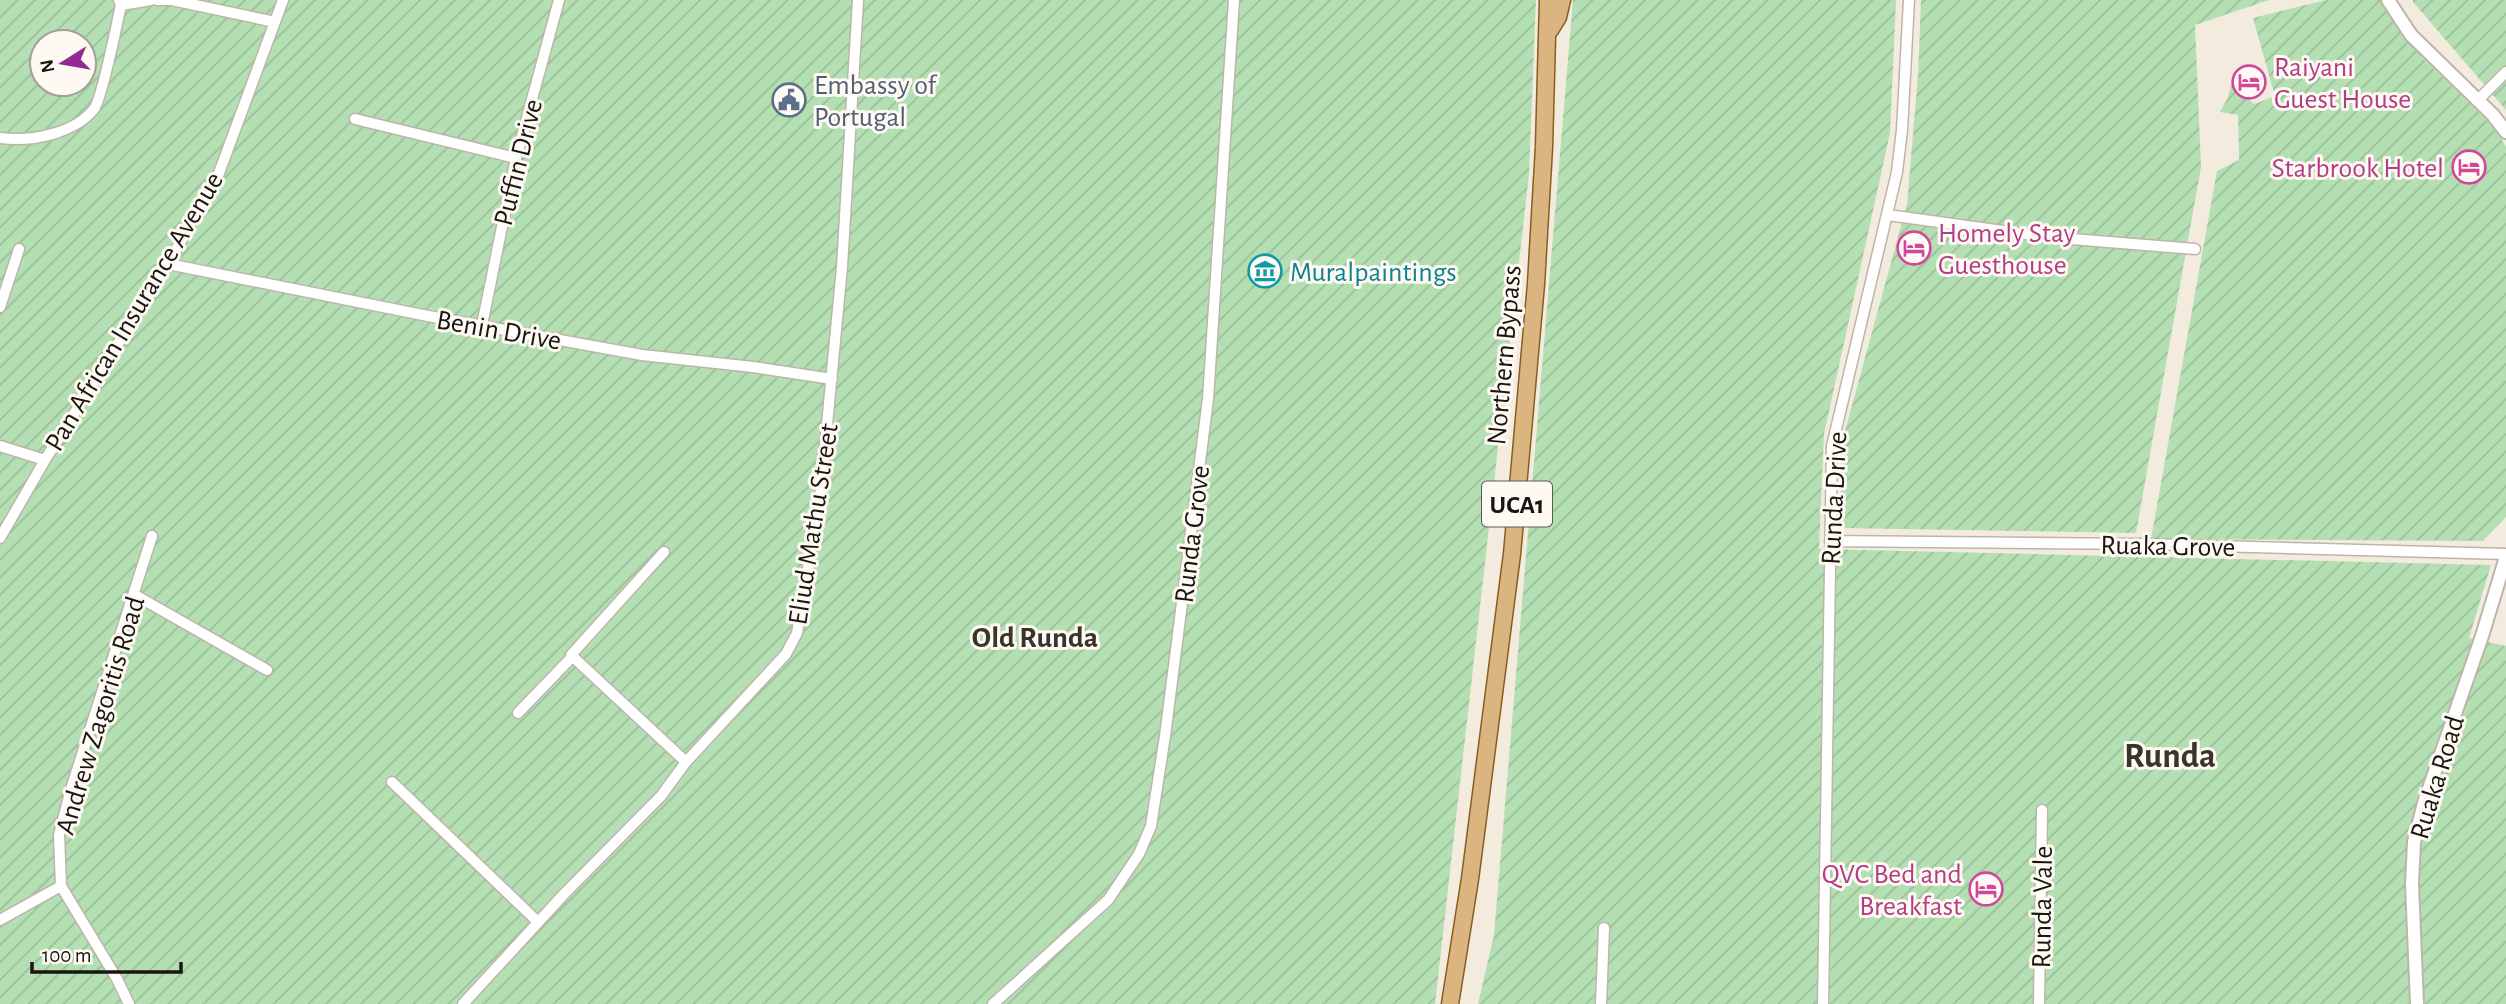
<svg xmlns="http://www.w3.org/2000/svg" width="2506" height="1004" font-family="'Alegreya Sans',sans-serif">
	<style>
		.garden { fill: url(#garden-furrows); fill-rule: evenodd }
		.lines { fill: none; stroke-linecap: round; stroke-linejoin: round }
		.minor-casing { stroke: #bdb5aa; stroke-width: 13 }
		.tertiary-casing { stroke: #bdb5aa; stroke-width: 16 }
		.primary-casing { stroke: #885d21; stroke-width: 19 }
		.minor { stroke: #fff; stroke-width: 10 }
		.tertiary { stroke: #fff; stroke-width: 12 }
		.primary { stroke: #dbb57f; stroke-width: 16 }
		.labels { text-anchor: middle; stroke-width: 6; stroke-linejoin: round; paint-order: stroke }
		.shield { fill: #fef9f2; stroke: #5e5a55; stroke-width: 2 }
		.shield-label { font-size: 26px; font-weight: bold; fill: #191612 }
		.hotel-label { font-size: 28px; fill: #b23c85; stroke: #fef9f2; text-anchor: start }
		.service-label { font-size: 28px; fill: #4e5e75; stroke: #fef9f2; text-anchor: start }
		.street-label { font-size: 28px; fill: #191612; stroke: #fef9f2 }
		.culture-label { font-size: 28px; fill: #0d838f; stroke: #fef9f2; text-anchor: start }
		.neighbourhood-label { font-size: 30px; font-weight: bold; fill: #3a342b; stroke: #fef9f2 }
		.district-label { font-size: 35px; font-weight: bold; fill: #3a342b; stroke: #fef9f2 }
	</style>
	<defs>
		<pattern id="garden-furrows" width="10" height="10" patternUnits="userSpaceOnUse" patternTransform="scale(1.75)"><rect width="10" height="10" fill="#b4dfb3"/><path d="M-1 1l2-2M0 10L10 0M9 11l2-2" fill="none" stroke="#9abf99"/></pattern>
	</defs>
	<rect width="100%" height="100%" fill="#f4ebdf"/>
	<path class="garden" d="M0,0h1536l-7,174 -94,830h-1435zM42,42h42v42h-42z
		M1573,0h323l-6,133 -66,301 -5,115 672,16 -22,73 37,8v358h-1028l16,-69z
		M1921,0h348l-74,25 6,142 -65,366 -296,-5 2,-86 65,-238 11,-129z
		M2326,0h55l43,59 72,70 10,18v370l-23,24 -332,-2 66,-368 22,-11 -1,-45 -18,-3 8,-15 3,-13 23,20 21,-8 -22,-78z
		M2413,0h93v110l-93,-108z"/>
	<g class="lines">
		<defs>
			<path id="minor" d="M157,0h15l103,22
				M121,5l30,-5
				M2477,101l29,-29
				M355,119l161,39
				M0,138c31,4 74,-4 94,-29 8,-10 23,-86 27,-104l-2,-5
				M1888,215l159,22 148,12
				M168,264l260,52 214,39 111,12 79,12
				M0,307l19,-58
				M482,325l34,-167 43,-158
				M0,446l45,14
				M0,538l45,-78 123,-196 51,-91 64,-173
				M1830,541l313,3 363,10
				M664,552l-93,103 115,107
				M135,595l132,75
				M518,713l54,-56
				M392,782l146,140
				M0,920l61,-34
				M129,1004l-12,-25 -56,-93 -2,-51 12,-46 81,-253
				M463,1004l102,-111 96,-97 25,-34 100,-108 11,-21 23,-135 22,-231 16,-267
				M993,1004l115,-104 31,-46 12,-28 14,-90 43,-337 26,-399
				M1601,1004l3,-76
				M1823,1004l9,-558 65,-274 5,-42 7,-130
				M2039,1004l3,-194"/>
			<path id="tertiary" d="M2388,0l23,35 82,80 13,17
				M2417,1004l-5,-120 2,-42 10,-39 58,-167 24,-79"/>
			<path id="primary" d="M1550,30l8,-13 4,-17
				M1450,1004l20,-125 42,-325 24,-270 8,-137 4,-147"/>
		</defs>
		<use href="#minor" class="minor-casing"/>
		<use href="#tertiary" class="tertiary-casing"/>
		<use href="#primary" class="primary-casing"/>
		<use href="#minor" class="minor"/>
		<use href="#tertiary" class="tertiary"/>
		<use href="#primary" class="primary"/>
	</g>
	<defs>
		<symbol id="hotel-ring" viewBox="-11 -11 22 22"><circle r="9.5" fill="#fef9f2" stroke="#d1479c" stroke-width="1.5"/><path d="M-6-4.5h1.5V1H6V5H4.5V3h-9V5H-6ZM-4 0a1.8 1.8 0 1 1 3.6 0ZM.5 0V-2.5h3Q6-2.5 6 0Z" fill="#d1479c"/></symbol>
		<symbol id="civic-ring" viewBox="-11 -11 22 22"><circle r="9.5" fill="#fef9f2" stroke="#5c6f8a" stroke-width="1.5"/><path d="M-.6-6.5H3V-4.5H.6V-3L4-1V1h2V6H-6V1h2V-1L-.6-3ZM-1.2 2.5V6h2.4V2.5Z" fill="#5c6f8a"/></symbol>
		<symbol id="museum-ring" viewBox="-11 -11 22 22"><circle r="9.5" fill="#fef9f2" stroke="#0f9aa8" stroke-width="1.5"/><path d="M0-6L6-3V-2H-6V-3ZM-5-1h2V3h-2ZM-1-1h2V3h-2ZM3-1h2V3H3ZM-6 4H6V6H-6Z" fill="#0f9aa8"/></symbol>
	</defs>
	<g fill-rule="evenodd">
		<use href="#hotel-ring" x="2230" y="63" width="38" height="38"/>
		<use href="#civic-ring" x="770" y="81" width="38" height="38"/>
		<use href="#hotel-ring" x="2450" y="148" width="38" height="38"/>
		<use href="#hotel-ring" x="1895" y="229" width="38" height="38"/>
		<use href="#museum-ring" x="1246" y="252" width="38" height="38"/>
		<use href="#hotel-ring" x="1967" y="870" width="38" height="38"/>
	</g>
	<g class="labels">
		<rect class="shield" x="1482" y="481.5" width="70" height="45" rx="5"/>
		<g class="shield-label">
			<text x="1517" y="513">UCA1</text>
		</g>
		<g class="hotel-label">
			<text x="2274" y="76">Raiyani<tspan x="2274" dy="32">Guest House</tspan></text>
			<text x="2444" y="177" text-anchor="end">Starbrook Hotel</text>
			<text x="1938" y="242">Homely Stay<tspan x="1938" dy="32">Guesthouse</tspan></text>
			<text x="1962" y="883" text-anchor="end">QVC Bed and<tspan x="1962" dy="32">Breakfast</tspan></text>
		</g>
		<g class="service-label">
			<text x="814" y="94">Embassy of<tspan x="814" dy="32">Portugal</tspan></text>
		</g>
		<g class="street-label">
			<text transform="translate(517 162) rotate(-76)" y="10">Puffin Drive</text>
			<text transform="translate(133 311) rotate(-59)" y="10">Pan African Insurance Avenue</text>
			<text transform="translate(499 329) rotate(10)" y="10">Benin Drive</text>
			<text transform="translate(1503 355) rotate(-85)" y="10">Northern Bypass</text>
			<text transform="translate(1833 498) rotate(-87)" y="10">Runda Drive</text>
			<text transform="translate(812 524) rotate(-81)" y="10">Eliud Mathu Street</text>
			<text transform="translate(1191 534) rotate(-83)" y="10">Runda Grove</text>
			<text transform="translate(2168 545) rotate(1)" y="10">Ruaka Grove</text>
			<text transform="translate(99 715) rotate(-73)" y="10">Andrew Zagoritis Road</text>
			<text transform="translate(2436 777) rotate(-73)" y="10">Ruaka Road</text>
			<text transform="translate(2041 907) rotate(-89)" y="10">Runda Vale</text>
		</g>
		<g class="culture-label">
			<text x="1290" y="281">Muralpaintings</text>
		</g>
		<g class="neighbourhood-label">
			<text x="1035" y="647">Old Runda</text>
		</g>
		<g class="district-label">
			<text x="2170" y="767">Runda</text>
		</g>
	</g>
	<g transform="translate(63 63) rotate(259)"><circle r="33" fill="#fef9f2" stroke="#a29e98" stroke-width="2"/>
	<path d="M0-5L12 26L0 18L-12 26Z" fill="#902b91"/>
	<text y="-10" font-size="19" font-weight="bold" text-anchor="middle" fill="#191612">N</text>
	</g>
	<path d="M32 962v10h149v-10" fill="none" stroke="#191612" stroke-width="3.5"/>
	<text x="42" y="962" font-size="21" fill="#191612" stroke="#fef9f2" stroke-width="5" paint-order="stroke">100 m</text>
</svg>
